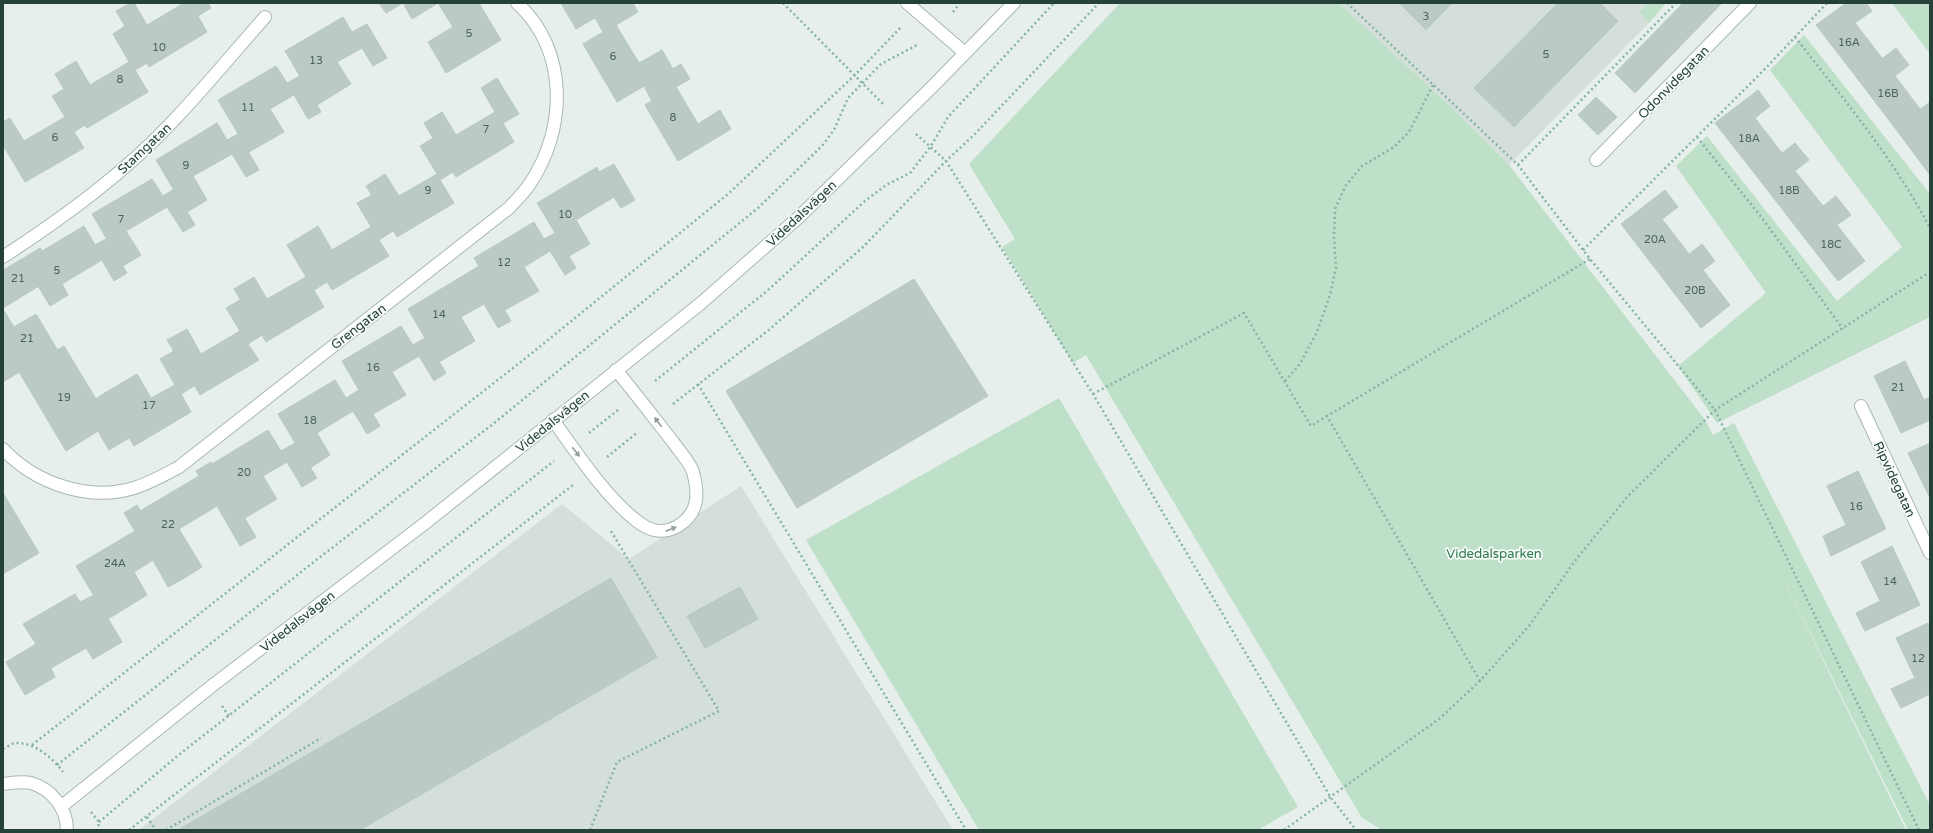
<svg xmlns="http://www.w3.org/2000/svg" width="1933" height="833" font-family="'Varela Round',sans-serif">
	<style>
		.built { fill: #d4dfda }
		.green { fill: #bfe0c8 }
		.building { fill: #bbcac4; stroke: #b8c9c2 }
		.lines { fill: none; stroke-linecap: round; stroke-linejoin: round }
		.service-casing { stroke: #a8b8b2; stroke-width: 14 }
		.minor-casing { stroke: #a8b8b2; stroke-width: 14 }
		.tertiary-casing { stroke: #a8b8b2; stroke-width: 14 }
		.path { stroke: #86b3a5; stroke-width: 2.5; stroke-dasharray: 2 3; stroke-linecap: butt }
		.service { stroke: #fff; stroke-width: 12 }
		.minor { stroke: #fff; stroke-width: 12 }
		.tertiary { stroke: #fff; stroke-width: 12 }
		.oneway { fill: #92a09c }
		.labels { text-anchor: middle; stroke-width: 3.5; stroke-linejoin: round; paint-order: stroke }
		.number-label { font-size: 11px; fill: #4a645c }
		.street-label { font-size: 13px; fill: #24423a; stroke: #f7fbf9 }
		.park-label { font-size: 13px; fill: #2d7a4b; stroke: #f7fbf9 }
	</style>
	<rect width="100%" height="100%" fill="#e6efeb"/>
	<path class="built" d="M1339,3h309l-8,9 9,11 -140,142 -58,-58z
		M741,486l212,344 -813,-1 422,-325 67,55z"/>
	<path class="green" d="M1120,3h219l112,104 58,58 197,256 7,14 21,-12 196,382v25h-22l-139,-280 137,280h-524l-20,-12 -276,-463 -13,8 -71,-116 13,-8 -46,-75z
		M1648,3h18l-17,20 -10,-11z
		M1892,3h38v51z
		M1804,35l126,159v123l-213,106 -39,-57 88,-73 -90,-127 31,-30 130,165 65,-54 -132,-177z
		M1059,398l239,409 -40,23h-279l-173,-290z"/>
	<path class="building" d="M130,3h4l13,22 37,-22h24l3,5 -13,8 9,16 -58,35 -33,-56z
		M379,3h24l-17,10z
		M403,3h76l22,37 -55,33 -18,-31 25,-15 -15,-24 -26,16z
		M561,3h59l-44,26z
		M620,3h13l5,9 -22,13 23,38 23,-13 11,19 -56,33 -34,-58 20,-12 -8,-14z
		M1399,3h53l-26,27z
		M1558,3h42l18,18 -104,106 -40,-39z
		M1683,3h39l-87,90 -20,-20z
		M1846,3h20l6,8 -17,12 27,35 -25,20 -41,-53z
		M343,17l9,15 15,-8 20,34 -14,8 -11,-18 -25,14 14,22 -34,21 -32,-54z
		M125,26l22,37 -12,7 13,22 -61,36 -32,-54 21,-13 14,24 39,-23 -16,-28z
		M1896,48l13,17 -14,11 25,33 -25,19 -38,-50z
		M681,64l9,15 -14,8 22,37 22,-14 11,19 -53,32 -33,-56 7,-4 -8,-15z
		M276,66l11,17 13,-7 21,36 -13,7 -14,-24 -24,14 14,23 -35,20 -31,-52z
		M497,78l22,36 -16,9 11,19 -58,35 -32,-54 18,-11 14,23 39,-23 -14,-24z
		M64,89l21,36 -11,7 10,16 -59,34 -22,-37v-23l7,-4 14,23 41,-24 -13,-21z
		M1758,90l12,16 -15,12 27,35 -27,21 -40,-51z
		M1596,97l21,20 -19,18 -20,-20z
		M1930,102v73l-35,-47z
		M217,123l10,17 11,-6 21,36 -13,7 -14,-23 -39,22 14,24 -20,12 -31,-52z
		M433,138l20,34 -13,8 14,23 -57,34 -31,-51 19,-12 14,22 38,-22 -17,-28z
		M1795,143l14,17 -14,11 28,35 -27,21 -41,-53z
		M614,164l21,36 -14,8 -7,-11 -38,23 14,24 -21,12 -32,-53 60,-36 2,5z
		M152,179l11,17 11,-7 21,36 -12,7 -16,-25 -41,24 15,24 -18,11 -31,-52z
		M1665,190l13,17 -16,12 27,35 -28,22 -40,-52z
		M372,195l21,36 -14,9 10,16 -57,34 -32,-53 18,-11 14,24 39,-23 -14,-24z
		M1836,196l15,19 -14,10 28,36 -27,20 -42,-54z
		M534,222l10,17 11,-6 21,35 -11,7 -15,-24 -26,16 15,24 -34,19 -31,-52z
		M84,226l11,19 11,-6 21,34 -13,8 -12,-21 -40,24 6,11 -18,11 -28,-47 18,-11 2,3z
		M300,237l27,45 -13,8 10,17 -58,35 -32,-53 20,-12 13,22 39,-22 -19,-32z
		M1702,244l13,17 -12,9 27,35 -29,23 -40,-52z
		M22,259l17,27 -36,22v-38z
		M479,266l32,55 -13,7 -14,-24 -23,13 14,24 -36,21 -31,-53z
		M914,279l74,117 -191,112 -71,-117z
		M240,300l22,35 -14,9 11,16 -59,35 -33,-55 20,-11 14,25 39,-23 -14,-23z
		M3,309l11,18 22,-13 21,35 -54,33z
		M401,326l12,19 12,-7 21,35 -12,8 -15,-25 -27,16 14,23 -33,19 -31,-53z
		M64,346l32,53 7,-5 26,44 -20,12 -11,-19 -32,20 -47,-79z
		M174,351l20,35 -13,8 10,18 -57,34 -31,-52 34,-20 14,24 24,-13 -15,-26z
		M1905,361l19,39 6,-3v23l-29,13 -27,-57z
		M335,380l11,18 13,-8 21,36 -13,8 -14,-23 -36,22 13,22 -20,13 -32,-54z
		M268,430l13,21 14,-8 22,35 -15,9 -15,-25 -24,14 14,23 -32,19 -33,-54z
		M1930,443v55l-22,-45z
		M211,462l45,75 -16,9 -23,-40 -38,23 23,38 -21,13 -41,-69 59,-35 -3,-5z
		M1858,471l28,58 -55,27 -8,-20 23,-11 -19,-39z
		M3,493l36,60 -36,21z
		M137,505l44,75 -13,7 -15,-27 -19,12 13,23 -39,24 -32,-53 59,-35 -11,-18z
		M1892,546l28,59 -55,26 -9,-18 24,-12 -19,-39z
		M611,578l46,79 -297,173h-182z
		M740,587l18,32 -53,29 -18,-32z
		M75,594l5,8 14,-7 28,47 -29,17 -7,-11 -35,20 4,9 -30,18 -19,-33 30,-18 -13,-20z
		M1928,623l2,5v66l-29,14 -10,-19 24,-11 -19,-40z"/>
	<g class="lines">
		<defs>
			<path id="service" d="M907,3l58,50
				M553,420c23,32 57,83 88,104 13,9 24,9 37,2 21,-13 21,-32 15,-54 -3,-10 -14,-21 -20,-30 -19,-24 -37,-48 -57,-72"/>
			<path id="minor" d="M1596,160l154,-157
				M3,257c61,-40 122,-84 172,-138 31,-33 60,-68 90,-102
				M1861,406l69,147
				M3,449c32,34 85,53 131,39 16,-5 30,-13 45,-21l330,-259c6,-7 15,-15 20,-23 38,-55 40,-135 -12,-182"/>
			<path id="tertiary" d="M3,784c8,-1 20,-3 28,-1 21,6 36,26 36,47
				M62,806l151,-121 211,-161 276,-220 99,-87 133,-130 82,-84"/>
		</defs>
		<use href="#service" class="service-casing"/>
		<use href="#minor" class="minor-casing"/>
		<use href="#tertiary" class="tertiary-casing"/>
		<path class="path" d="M783,3l100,101
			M1347,3l171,162 72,94 125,151 204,420
			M953,12l7,-9
			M1795,37c48,61 99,122 135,191
			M916,134l30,27 147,233 238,404 25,32
			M1697,137l65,81 81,111
			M1518,165l158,-162
			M1583,250l179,-178 65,-69
			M655,381l112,-90 98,-90 21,-16 24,-12 21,-27 17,-29 106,-114
			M1285,381l15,-17 17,-32 13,-37 6,-27 -2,-31 1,-28 11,-24 16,-19 32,-19 15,-15 24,-47
			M698,384l268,446
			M1093,394l151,-81 67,113 16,-10
			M673,404l97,-75 93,-82 83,-86 28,-26 125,-132
			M589,433l29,-23
			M607,457l31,-25
			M1480,681l-153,-265 263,-157
			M222,706l7,10
			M32,745l495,-388 201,-163 127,-119 46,-48
			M3,749c4,-2 8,-5 12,-6 19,-1 38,15 48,29
			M57,765l258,-204 178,-137 265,-216 64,-62 12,-16 14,-32 33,-34 38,-20
			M91,812l8,10 -1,8
			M147,817l9,13
			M99,822l82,-69 373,-292
			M129,830l444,-345
			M166,830l155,-92
			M590,830l27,-68 102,-51 -108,-180
			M1284,830l155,-111 41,-38 49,-55 45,-64 54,-66 87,-86 215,-138"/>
		<use href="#service" class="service"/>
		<use href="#minor" class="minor"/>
		<use href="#tertiary" class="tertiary"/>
	</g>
	<defs><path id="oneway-solid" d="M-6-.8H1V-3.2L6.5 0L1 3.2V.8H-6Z"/></defs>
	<g class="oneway">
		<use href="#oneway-solid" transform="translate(658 422) rotate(-127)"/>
		<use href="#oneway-solid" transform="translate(576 452) rotate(52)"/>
		<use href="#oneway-solid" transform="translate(671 529) rotate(-21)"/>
	</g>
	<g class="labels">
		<g class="number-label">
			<text x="1426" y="20">3</text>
			<text x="469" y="37">5</text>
			<text x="1849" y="46">16A</text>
			<text x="159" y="51">10</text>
			<text x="1546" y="58">5</text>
			<text x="613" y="60">6</text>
			<text x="316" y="64">13</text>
			<text x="120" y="83">8</text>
			<text x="1888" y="97">16B</text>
			<text x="248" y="111">11</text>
			<text x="673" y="121">8</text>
			<text x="486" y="133">7</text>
			<text x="55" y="141">6</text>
			<text x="1749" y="142">18A</text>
			<text x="186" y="169">9</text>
			<text x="428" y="194">9</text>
			<text x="1789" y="194">18B</text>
			<text x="565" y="218">10</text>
			<text x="121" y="223">7</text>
			<text x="1655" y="243">20A</text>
			<text x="1831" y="248">18C</text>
			<text x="504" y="266">12</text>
			<text x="57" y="274">5</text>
			<text x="18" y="282">21</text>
			<text x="1695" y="294">20B</text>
			<text x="439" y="318">14</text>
			<text x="27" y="342">21</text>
			<text x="373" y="371">16</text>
			<text x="1898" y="391">21</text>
			<text x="64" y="401">19</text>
			<text x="149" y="409">17</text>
			<text x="310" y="424">18</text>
			<text x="244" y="476">20</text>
			<text x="1856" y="510">16</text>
			<text x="168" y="528">22</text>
			<text x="115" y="567">24A</text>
			<text x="1890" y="585">14</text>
			<text x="1918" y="662">12</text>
		</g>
		<g class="street-label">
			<text transform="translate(1673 82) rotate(-46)" y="5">Odonvidegatan</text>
			<text transform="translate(144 148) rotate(-43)" y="5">Stamgatan</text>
			<text transform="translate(801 213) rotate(-43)" y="5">Videdalsvägen</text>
			<text transform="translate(358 326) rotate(-38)" y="5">Grengatan</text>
			<text transform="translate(552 421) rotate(-39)" y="5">Videdalsvägen</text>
			<text transform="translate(1895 479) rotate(65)" y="5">Ripvidegatan</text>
			<text transform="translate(297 621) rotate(-38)" y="5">Videdalsvägen</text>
		</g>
		<g class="park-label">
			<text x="1494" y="558">Videdalsparken</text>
		</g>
	</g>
	<rect width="1933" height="833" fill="none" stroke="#24423a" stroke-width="8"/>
</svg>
